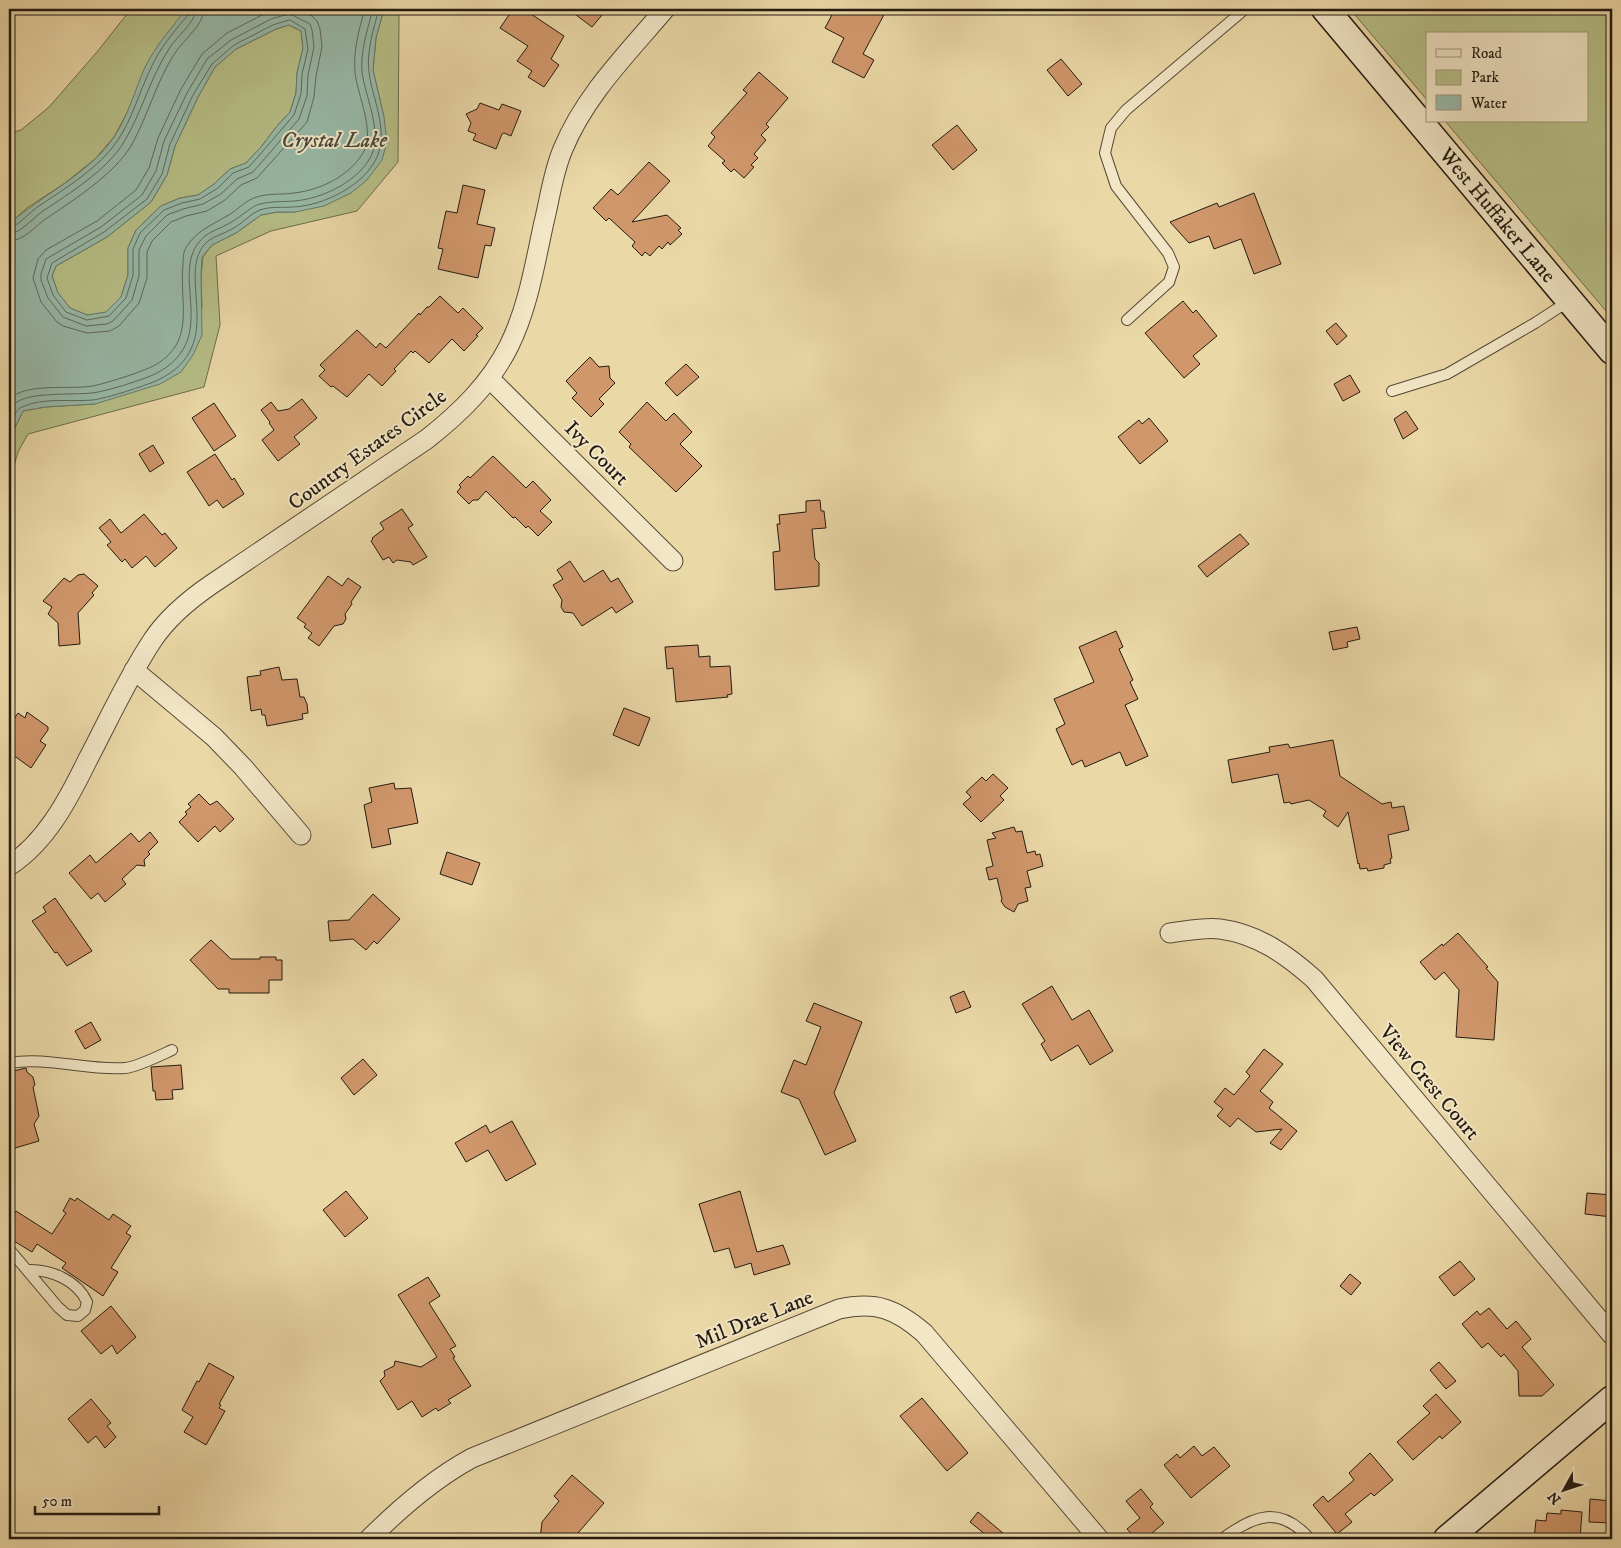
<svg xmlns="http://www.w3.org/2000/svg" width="1621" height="1548" font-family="'IM FELL DW Pica',serif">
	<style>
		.green { fill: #b7bf87; stroke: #6d6d4c }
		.water { fill: #98baa9; stroke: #697a6c; fill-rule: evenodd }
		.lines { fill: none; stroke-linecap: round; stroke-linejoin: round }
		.shore { stroke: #5e6a5d; stroke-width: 1 }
		.building { fill: #d0976b; stroke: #231b11 }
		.lane-casing { stroke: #554a36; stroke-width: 12 }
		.street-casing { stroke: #554a36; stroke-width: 21 }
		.secondary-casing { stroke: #231b11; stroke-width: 29 }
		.lane { stroke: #f2e6c6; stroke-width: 10 }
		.street { stroke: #f2e6c6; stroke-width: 19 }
		.secondary { stroke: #f2e6c6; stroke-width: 26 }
		.labels { text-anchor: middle; stroke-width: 4; stroke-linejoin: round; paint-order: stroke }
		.street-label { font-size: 21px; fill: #231b11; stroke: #f2e6c6 }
		.water-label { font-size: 22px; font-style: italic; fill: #464b3f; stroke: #f2e6c6 }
	</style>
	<rect width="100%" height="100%" fill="#ebd8a7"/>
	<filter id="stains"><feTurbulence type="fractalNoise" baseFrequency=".004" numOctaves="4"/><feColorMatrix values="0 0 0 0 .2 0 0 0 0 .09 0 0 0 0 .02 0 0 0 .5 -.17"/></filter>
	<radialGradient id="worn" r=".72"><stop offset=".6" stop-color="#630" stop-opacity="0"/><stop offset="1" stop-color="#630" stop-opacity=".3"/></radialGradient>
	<path class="green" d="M131,9h57l-3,2 -56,98 -15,28 -19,22 -30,24 -38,25 -18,16v-91l12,-3 28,-23 48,-55z
		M384,9h16l-1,5 -1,148 -41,49 -86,20 -55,25 4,69 -16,62 -176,47 -10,18 -9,31v-43l14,-29 22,-4 50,-3 107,-96 -1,-32 2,-19 9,-12 24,-12 25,-18 16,-3h18l89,-95 -11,-47 3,-32z
		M1350,9h262v309l-167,-197h142v-87h-160v66z
		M289,25l12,6 2,17 -6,25 -1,20 -6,19 -13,14 -16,21 -15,16 -16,6 -16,15 -16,11 -18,3 -19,8 -25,24 -8,18v27l-7,22 -15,16 -19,2 -17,-7 -12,-15 -6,-17 4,-10 51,-29 44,-35 16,-27 8,-29 23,-49 17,-30 21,-18 40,-20z"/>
	<path class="water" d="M188,9h196l-8,29 -3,32 11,47 3,25 -5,18 -15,20 -16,13 -27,13 -29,6h-18l-16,3 -25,18 -24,12 -10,12 -1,19 1,59 -9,20 -12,17 -21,12 -65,20 -50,3 -22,4 -14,29v-216c33,-29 80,-50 105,-87 14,-21 21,-47 31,-70 8,-15 17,-28 28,-41 4,-6 9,-12 15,-17zM289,25l12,6 2,17 -6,25 -1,20 -6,19 -13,14 -16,21 -15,16 -16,6 -16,15 -16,11 -18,3 -19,8 -25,24 -8,18v27l-7,22 -15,15 -19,3 -17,-7 -12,-15 -6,-17 4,-10 51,-29 44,-35 16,-27 8,-29 23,-49 17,-30 21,-18 40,-20z"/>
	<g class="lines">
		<path class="shore" d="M278,9l-10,3 -41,21 -25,21 -21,35 -23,49 -9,30 -13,22 -39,31 -51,29 -8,9 -5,19 8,24 16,20 6,4 24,7 23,-2 9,-5 20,-23 8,-25v-26l5,-11 19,-19 15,-6 21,-5 18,-11 16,-15 16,-7 50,-56 7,-25 2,-21 6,-29 -2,-18 -3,-8 -5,-5 -13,-7
			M290,14l20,10 2,6 2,17 -6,28 -1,21 -8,23 -46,53 -16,7 -16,15 -18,10 -20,5 -16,6 -21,21 -7,14v26l-7,24 -19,21 -6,3 -21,2 -23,-9 -15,-19 -7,-18v-6l5,-15 55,-32 41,-32 14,-24 8,-30 23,-48 20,-34 24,-19 40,-21z
			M290,20l15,9 3,20 -6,25 -1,20 -7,21 -45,52 -16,6 -15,15 -18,11 -18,4 -18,7 -24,23 -7,16v26l-7,23 -17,18 -22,4 -21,-8 -13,-17 -6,-17 5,-15 52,-31 43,-33 15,-25 8,-30 23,-49 19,-31 22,-19 39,-20z
			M9,228c8,-1 22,-17 30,-22 28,-19 60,-38 79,-66 14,-21 21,-47 32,-70 9,-21 24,-39 39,-56l1,-5
			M9,234c12,-1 24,-16 34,-23 27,-18 64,-41 81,-69 18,-30 26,-64 45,-93 7,-12 27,-27 27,-40
			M9,241c15,0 26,-15 38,-23 27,-18 67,-44 84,-72 17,-30 25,-64 44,-93 9,-14 28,-27 29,-44
			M9,399c18,-17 61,-9 84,-13 17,-4 50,-14 64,-22 39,-24 22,-62 26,-99 0,-7 0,-13 4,-19 10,-15 23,-20 38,-29 11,-5 20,-17 32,-20 12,-4 24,-2 37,-4 27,-3 55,-17 69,-40 13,-20 -6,-59 -8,-81 -2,-21 4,-43 10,-63
			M9,415c2,-5 4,-10 8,-13 14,-10 56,-7 75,-9 12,-1 54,-14 65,-20 67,-36 7,-103 48,-137 6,-5 16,-8 23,-12 8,-4 15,-10 22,-15 3,-2 6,-4 10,-5 12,-3 22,-2 34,-3 28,-2 66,-20 78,-47 10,-24 -7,-58 -10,-82 -2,-19 6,-45 11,-63
			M9,429c3,-6 6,-20 13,-22 22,-10 48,-5 71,-7 14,-2 52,-14 65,-20 73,-35 14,-108 50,-139 7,-5 17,-8 24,-12 10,-5 18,-15 28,-19 11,-4 22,-2 33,-3 30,-1 72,-22 84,-50 12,-27 -5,-59 -8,-85 -3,-20 5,-45 10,-63"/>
	</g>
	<path class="building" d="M513,9h6l7,5 2,-2 36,24 -13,23 8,6 -15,22 -16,-10 4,-6 -15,-10 11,-15 -28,-18z
		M568,9h39l-15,18z
		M835,9h52l-24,45 11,6 -10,18 -32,-16 12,-24 -19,-10z
		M1061,59l21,25 -14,12 -21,-26z
		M759,72l29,26 -22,26 3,3 -8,8 5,5 -12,14 4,4 -7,7 3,2 -10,11 -10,-9 -3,3 -9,-9 3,-2 -17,-15 7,-9 -4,-4 36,-40 -4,-3z
		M480,103l19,7 3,-6 19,7 -10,25 -7,-3 -2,1 -6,15 -23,-9 3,-6 -8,-3 3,-8 -5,-9 11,-5z
		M957,125l20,25 -24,20 -21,-25z
		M649,162l21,19 -38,41 35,-7 14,13 -3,2 4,4 -12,11 -2,-3 -6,7 -3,-3 -9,10 -5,-4 -3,4 -10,-10 3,-4 -26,-24 -3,3 -13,-13 18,-19 7,6z
		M463,185l22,5 -8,34 18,4 -4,18 -6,-1 -7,33 -40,-9 5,-20 -5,-1 8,-37 11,2z
		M1254,193l27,71 -27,10 -13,-35 -27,10 -5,-13 -20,7 -19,-21 47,-19 2,4z
		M440,296l18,17 5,-5 20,20 -7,7 2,1 -14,15 -12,-12 -23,24 -14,-12 -2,2 -2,-2 -17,18 2,2 -14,15 -13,-12 -22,23 -14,-11 -2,1 -12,-11 6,-6 -5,-5 37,-35 19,18 4,-5 6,5 33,-35 1,2 7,-8h2z
		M1183,301l10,12 3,-3 21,26 -24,20 7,8 -16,14 -39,-45z
		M1336,323l11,13 -10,9 -11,-14z
		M590,357l9,10 10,-1 1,12 5,5 -16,16 5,5 -13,13 -19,-19 5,-5 -11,-12z
		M686,364l13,13 -22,19 -12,-13z
		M1350,375l10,17 -17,9 -9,-17z
		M302,399l15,19 -23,19 6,7 -22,17 -16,-21 12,-10 -5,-7 1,-1 -9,-12 10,-8 7,9 11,-2z
		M647,402l19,19 8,-8 18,19 -12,12 22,22 -26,26 -47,-45 2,-3 -12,-12z
		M214,403l22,33 -22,15 -22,-33z
		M1406,411l12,18 -15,10 -9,-20z
		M1149,418l19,23 -28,23 -22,-27 21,-17 3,4z
		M153,445l11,18 -14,9 -11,-18z
		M215,454l17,26 2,-2 10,16 -21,14 -6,-8 -8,6 -22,-34z
		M493,456l33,32 7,-7 18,19 -11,11 12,11 -14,14 -10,-10 -2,2 -11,-11 -2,1 -27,-27 -8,9h-5l-4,4 -12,-12 4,-5 -2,-2 9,-9 2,2z
		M820,500l1,11h3l2,17 -14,1 3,30 4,4v23l-44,4 -2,-38 7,-1 -3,-27h3l-1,-9 27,-3v-11z
		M402,509l11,16 -5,3 19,29 -14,8 -2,-3 -14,-2 -4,3 -4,-6 -6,3 -12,-19 2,-2 -1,-1 12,-9 -4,-6z
		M144,514l18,21 3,-2 12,15 -22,19 -9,-11 -14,12 -7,-9 -3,3 -15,-17 4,-3 -12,-14 11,-9 11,14z
		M1240,534l9,10 -42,33 -9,-11z
		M570,561l14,21 19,-12 8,12 7,-4 15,24 -17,11 -4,-6 -30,19 -9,-13 -9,-1 -3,-5 1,-7 -9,-15 10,-6 -6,-9z
		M84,574l14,12 -6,7 2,2 -16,18 2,31 -21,2 -1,-23 -10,-9 4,-7 -9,-6 21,-23 6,4 8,-7z
		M328,576l14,10 6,-8 13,9 -10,15 1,2 -7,10 1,5 -3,5 -9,2 -15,20 -11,-8 4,-5 -8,-6 2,-3 -9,-6z
		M1357,627l3,12 -13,3 1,5 -15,3 -4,-18z
		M1116,631l7,16 -4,2 14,31 -3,2 8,17 -13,6 23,51 -22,10 -6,-14 -35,15 -3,-7 -10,5 -16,-36 9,-5 -11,-25 40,-17 -15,-35z
		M698,645l1,12 11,-1v11l20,-1 2,28 -5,1 1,2 -52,5 -3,-34 -6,1 -2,-22z
		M279,667l3,13 15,-1 3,18h4l3,7 1,9 -6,1 1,5 -36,7 -2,-11h-3l-1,-6 -10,2 -4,-34 14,-2 -1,-4z
		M624,708l26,10 -11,28 -26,-11z
		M27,712l21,15v3l-8,11 6,4 -15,23 -22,-16v-33h5l4,-6 7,5z
		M1333,740l7,36 42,28 9,-2 1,6 12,-2 5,24 -21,5 4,23 -2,1 1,4 -7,2v3l-16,3 -1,-3 -7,1 -1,-6 -1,1 -10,-52 -10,15 -15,-11 3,-5 -17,-11 -18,4 -1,-2 -6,1 -6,-29 -46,9 -4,-23 42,-8 -1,-5 19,-3 2,4z
		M993,774l15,14 -8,8 4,4 -23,22 -18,-18 8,-7 -5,-5 16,-15 4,4z
		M394,783l1,6 16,-1 7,35 -30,6 3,15 -19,4 -8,-43 8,-3 -3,-14z
		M199,794l11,11 7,-4 17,18 -14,13 -5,-6 -17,16 -19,-20 8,-8 -2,-2 6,-5 -3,-3z
		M1014,827l2,5 6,-1 5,22 8,-2 1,4 4,-1 3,12 -16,5 4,16 -6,1 3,13 -10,3 -4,8 -9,-5 -4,-6 1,-2 -5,-21 -8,2 -3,-12 7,-2 -6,-26 9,-2 -4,-5z
		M150,832l8,10 -10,10 2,2 -6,6 1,6 -8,-1 -15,14 4,5 -21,18 -7,-9 -7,6 -22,-26 21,-18 6,8 35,-30 8,9z
		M447,852l33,11 -8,22 -32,-11z
		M373,894l27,25 -23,25 -3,-3 -8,9 -13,-11 -23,2 -2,-20 21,-1z
		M55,898l37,53 -25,15 -10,-14 -2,1 -23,-32 14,-9 -3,-5z
		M1458,933l30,34 -2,1 12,14 -4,58 -38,-3 3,-47 -15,-18 -9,8 -15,-18 22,-18 1,2z
		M211,940l20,19h29v-2h16v3h6v20h-13v13h-40v-4h-11l-28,-29z
		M1052,986l20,34 17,-10 24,41 -23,14 -12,-20 -27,16 -10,-17 4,-3 -23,-37z
		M964,991l7,16 -15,6 -6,-16z
		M814,1003l48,19 -28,71 22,48 -31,14 -26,-56 -18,-7 13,-32 12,5 15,-38 -15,-6z
		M91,1022l10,18 -16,9 -10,-18z
		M1264,1049l19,15 -23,27 13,11 -4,6 28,23 -16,19 -11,-7 12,-14 -26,3 -18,-14 -8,9 -13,-11 6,-7 -9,-7 11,-14 9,7 16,-19 -4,-4z
		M363,1059l14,16 -23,20 -13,-17z
		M181,1065l2,24 -11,1 1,9 -17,1 -1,-9h-2l-2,-24z
		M26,1068l1,4 6,5 2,8 -2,2 6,29 -5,8 5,17 -24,7 -1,-3 -5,1v-74z
		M512,1121l24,43 -30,17 -18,-31 -22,12 -11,-19 31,-18 4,8z
		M346,1191l22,27 -23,19 -22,-27z
		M740,1191l17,61 26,-7 7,19 -36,11 -3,-12 -16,5 -6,-20 -15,4 -15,-48z
		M1587,1193l25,2v22l-27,-3z
		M70,1198l5,3 2,-3 32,22 4,-6 18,12 -5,7 5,3 -20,32 7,4 -15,24 -41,-28 4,-5 -29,-19 -5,8 -23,-14v-15l7,-12 36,23 14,-21 -3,-2z
		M1460,1261l15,18 -21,17 -15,-19z
		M1350,1274l11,9 -10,12 -11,-9z
		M428,1277l12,19 -11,7 27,43 -6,3 5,8 -2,1 18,28 -23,14 3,3 -13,8 -2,-3 -14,9 -10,-16 -14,9 -18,-29 5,-5 -1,-5 10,-5 1,-5 26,6 16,-10 -39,-62z
		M111,1306l25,31 -19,17 -5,-9 -11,9 -20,-23z
		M1489,1308l18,21 9,-8 15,18 -9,8 32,38 -12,11h-23l-1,-25 -14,-17 -3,3 -13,-14 -6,5 -20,-24 15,-13 3,4z
		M1439,1362l17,19 -10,8 -16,-19z
		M209,1363l25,14 -15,27 2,1 -2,3 6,3 -19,34 -22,-13 9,-15 -11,-7 15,-29 2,1z
		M1436,1394l25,28 -19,17 -2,-3 -27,24 -16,-18 33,-29 -7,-7z
		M922,1398l46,55 -21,18 -47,-55z
		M91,1399l20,24 -4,3 9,11 -11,11 -9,-12 -8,7 -20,-24z
		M1194,1446l8,10 12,-9 16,19 -39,32 -27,-33 13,-11 3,4z
		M1370,1453l23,27 -19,16 -3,-3 -26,21 7,8 -15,12 -24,-29 10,-9 5,6 26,-22 -5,-7z
		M572,1475l32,28 -26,30 -1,6h-37l2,-17 17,-21 -5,-5z
		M1141,1489l12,15 -3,3 14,16 -19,16h-9l-9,-10 13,-11 -14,-17z
		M1590,1499l22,2v22l-23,-1z
		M1561,1510l21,2 -2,27h-46l2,-19 10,1 1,-8 14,1z
		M978,1512l32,27h-19l-21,-17z"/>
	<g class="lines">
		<defs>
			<path id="lane" d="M1127,320l42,-38 5,-15 -6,-14 -52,-67 -11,-33 6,-25 15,-18 119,-101
				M1392,391l55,-17 88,-51 34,-22
				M9,1063c38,-7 78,8 116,5 12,-1 36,-13 47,-18
				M9,1249l49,58 9,8 11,1 7,-6 2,-8c-10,-22 -37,-33 -60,-32
				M1222,1539c32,-24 58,-34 88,0"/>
			<path id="street" d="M489,378l184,183
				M134,670l80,67 29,30 58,68
				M9,866c37,-24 59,-66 78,-105 21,-40 40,-82 65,-120 15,-23 38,-42 60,-57l215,-145c33,-26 63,-55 82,-93 19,-38 26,-83 35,-124 6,-24 9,-50 19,-73 22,-54 65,-96 102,-140
				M1170,933c17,-2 34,-6 50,-4 38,5 67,26 94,50l298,356
				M369,1539c30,-30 66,-61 103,-81l367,-149c37,-8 57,0 85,24l175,206"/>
			<path id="secondary" d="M1325,9l287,342
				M1447,1539l165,-140"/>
		</defs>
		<use href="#lane" class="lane-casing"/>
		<use href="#street" class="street-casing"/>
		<use href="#secondary" class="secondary-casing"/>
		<use href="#lane" class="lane"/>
		<use href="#street" class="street"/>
		<use href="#secondary" class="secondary"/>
	</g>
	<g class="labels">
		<g class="street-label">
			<text transform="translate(1498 215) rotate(50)" y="7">West Huffaker Lane</text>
			<text transform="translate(367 449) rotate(-36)" y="7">Country Estates Circle</text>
			<text transform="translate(597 453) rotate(45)" y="7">Ivy Court</text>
			<text transform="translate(1430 1082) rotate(50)" y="7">View Crest Court</text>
			<text transform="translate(754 1319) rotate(-22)" y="7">Mil Drae Lane</text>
		</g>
		<g class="water-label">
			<text x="334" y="147">Crystal Lake</text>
		</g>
	</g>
	<rect width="1621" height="1548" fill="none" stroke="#ebd8a7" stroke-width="30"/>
	<rect x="10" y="10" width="1601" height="1528" fill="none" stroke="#231b11" stroke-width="2.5"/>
	<rect x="15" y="15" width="1591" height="1518" fill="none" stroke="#231b11"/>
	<rect x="1426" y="32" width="162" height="90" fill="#f2e6c6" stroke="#9f957e"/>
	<rect x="1436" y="49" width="25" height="8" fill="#f2e6c6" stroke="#9f957e"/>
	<text x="1471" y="58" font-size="15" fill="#231b11">Road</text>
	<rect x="1436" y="70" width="25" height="15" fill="#b7bf87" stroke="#9f957e"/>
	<text x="1471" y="82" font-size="15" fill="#231b11">Park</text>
	<rect x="1436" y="95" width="25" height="15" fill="#98baa9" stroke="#9f957e"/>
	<text x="1471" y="108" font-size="15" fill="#231b11">Water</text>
	<g transform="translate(1564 1490) rotate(230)" stroke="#f2e6c6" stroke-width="4" paint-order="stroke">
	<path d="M0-4L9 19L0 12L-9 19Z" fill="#231b11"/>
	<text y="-8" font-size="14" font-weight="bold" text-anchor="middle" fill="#231b11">N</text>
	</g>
	<path d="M35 1506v8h124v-8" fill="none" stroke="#231b11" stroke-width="2.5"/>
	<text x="42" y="1506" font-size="15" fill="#231b11" stroke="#f2e6c6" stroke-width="4" paint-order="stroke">50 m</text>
	<rect width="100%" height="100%" filter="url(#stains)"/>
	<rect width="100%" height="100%" fill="url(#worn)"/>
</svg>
